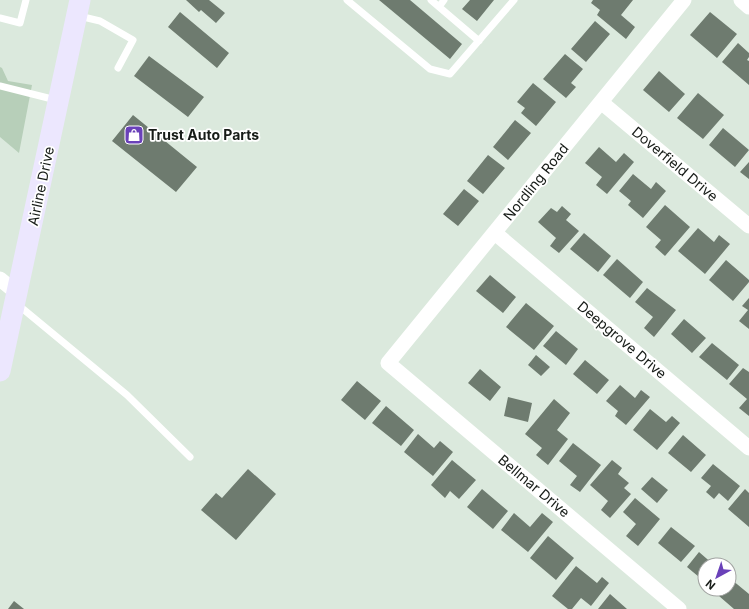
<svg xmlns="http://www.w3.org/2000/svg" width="749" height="609" font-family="Inter,sans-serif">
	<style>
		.green { fill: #b7cfb9 }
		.building { fill: #6e7b6f }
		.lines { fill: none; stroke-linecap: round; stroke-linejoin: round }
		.lane { stroke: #fff; stroke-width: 7 }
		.street { stroke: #fff; stroke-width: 15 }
		.secondary { stroke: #ece7fe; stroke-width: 21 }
		.labels { text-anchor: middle; stroke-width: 3.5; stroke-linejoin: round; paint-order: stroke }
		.poi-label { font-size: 14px; font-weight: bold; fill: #161b17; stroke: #fff; text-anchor: start }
		.street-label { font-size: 14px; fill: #161b17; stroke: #fff }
	</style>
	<rect width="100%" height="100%" fill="#dbe9dd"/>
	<path class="green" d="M0,67l2,1 6,13 24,4 -13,68 -19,-16z"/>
	<path class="building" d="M186,0h23l16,13 -9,10 -15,-13 -2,2z
		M379,0h31l52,44 -12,15z
		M470,0h24l-17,21 -15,-12z
		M593,0h40l-12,15 14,12 -9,12 -29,-24 3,-5 -9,-7z
		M180,12l49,41 -12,15 -49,-41z
		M710,12l27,22 -20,24 -27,-23z
		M595,21l15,13 -24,28 -15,-13z
		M738,43l11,10v4l-2,3 2,1v24l-27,-23z
		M565,54l18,15 -12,14 5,4 -10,11 -23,-19z
		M149,56l55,41 -16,20 -54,-41z
		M659,71l26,23 -16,18 -26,-22z
		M533,83l23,19 -20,24 -15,-13 4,-5 -8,-6z
		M698,93l26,22 -21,24 -26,-21z
		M133,115l64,52 -21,25 -64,-51z
		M515,120l16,13 -23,27 -15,-13z
		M723,128l26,22 -14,17 -26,-22z
		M599,147l17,15 8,-9 10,9 -27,32 -11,-9 6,-8 -17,-14z
		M488,155l17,13 -22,26 -16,-13z
		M749,162v17l-9,-7z
		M633,174l18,15 5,-7 10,9 -23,27 -15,-13 3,-4 -12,-10z
		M464,189l15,12 -21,25 -15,-12z
		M665,205l25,22 -25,29 -10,-9 6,-7 -15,-13z
		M562,206l9,8 -5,6 13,11 -20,22 -9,-7 6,-8 -18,-16 13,-14 6,4z
		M698,228l16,14 5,-7 11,9 -25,30 -27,-23z
		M584,233l27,23 -13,16 -28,-23z
		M617,259l26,23 -13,16 -27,-23z
		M726,260l23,20v2l-16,19 -24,-21z
		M490,275l26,22 -13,16 -27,-22z
		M647,288l29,22 -22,27 -10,-9 9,-11 -18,-15z
		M749,298v31l-10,-8 9,-11 -6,-4z
		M526,303l28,23 -20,24 -28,-23z
		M684,319l22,19 -14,15 -21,-19z
		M556,331l22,18 -12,16 -23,-19z
		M712,343l27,22 -12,15 -28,-23z
		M536,355l14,12 -9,9 -13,-11z
		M585,360l24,20 -12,14 -24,-20z
		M743,368l6,4v44l-10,-8 8,-9 -18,-15z
		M480,369l21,18 -11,14 -22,-18z
		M357,381l24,20 -16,19 -24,-20z
		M620,385l15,13 6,-8 9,7 -24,28 -11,-9 3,-5 -12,-10z
		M508,397l24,6 -4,19 -24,-6z
		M554,399l16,14 -13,17 11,9 -20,26 -12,-10 6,-7 -17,-14z
		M386,406l28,24 -13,16 -29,-23z
		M650,409l16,13 6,-6 8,7 -23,27 -24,-20z
		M418,434l16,14 6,-7 13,11 -20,24 -29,-24z
		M683,435l23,20 -15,17 -23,-19z
		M573,443l28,22 -21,27 -10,-7 7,-9 -18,-15z
		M452,460l24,20 -17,19 -9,-8 -5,7 -14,-13z
		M612,460l10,8 -4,6 11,9 -5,5 7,6 -21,24 -9,-8 7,-9 -18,-16z
		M713,464l27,22 -12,15 -9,-8 -5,6 -8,-7 5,-6 -10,-8z
		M248,469l28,25 -40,46 -35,-30 15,-17 6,5z
		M652,477l16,13 -11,13 -16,-14z
		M482,489l26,22 -15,18 -26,-22z
		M745,489l4,4v34l-21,-18z
		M635,498l25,21 -22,27 -12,-10 10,-12 -13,-12z
		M514,513l16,14 12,-14 11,9 -25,30 -27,-22z
		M671,527l24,19 -14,16 -23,-19z
		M548,536l26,22 -18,22 -26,-22z
		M699,552l15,13h-9v17l-18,-15z
		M576,566l21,17 5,-6 7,6 -18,23 -10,-8 -9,11h-4l-16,-13z
		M732,580l17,14v15h-15l-15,-13 6,-7h4v-5z
		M610,594l17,15h-29z
		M14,601l10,8h-16z"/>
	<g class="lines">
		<path class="lane" d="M347,0l83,69 20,5 64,-74
			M431,0l48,41
			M439,7l5,-7
			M79,16l21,5 33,19 -15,28
			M0,18l20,5 6,-23
			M0,86l56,14
			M17,304l110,91 63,62"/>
		<path class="street" d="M741,0l8,7
			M601,102l148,124
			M495,233l254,215
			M0,279l17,14
			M679,609l-291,-246 296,-363"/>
		<path class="secondary" d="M0,371l80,-371"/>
	</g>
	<defs>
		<symbol id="shop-square" viewBox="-11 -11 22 22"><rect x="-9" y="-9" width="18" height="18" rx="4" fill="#6a41b9" stroke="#fff"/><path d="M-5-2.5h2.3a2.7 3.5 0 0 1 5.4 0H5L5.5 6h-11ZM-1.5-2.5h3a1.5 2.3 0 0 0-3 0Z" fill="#fff"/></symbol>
	</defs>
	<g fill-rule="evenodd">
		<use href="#shop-square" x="123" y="124" width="22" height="22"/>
	</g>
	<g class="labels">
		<g class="poi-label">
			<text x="148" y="140">Trust Auto Parts</text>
		</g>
		<g class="street-label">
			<text transform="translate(675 164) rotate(40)" y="5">Doverfield Drive</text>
			<text transform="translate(536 182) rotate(-51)" y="5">Nordling Road</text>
			<text transform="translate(41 186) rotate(-78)" y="5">Airline Drive</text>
			<text transform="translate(622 340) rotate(40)" y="5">Deepgrove Drive</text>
			<text transform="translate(534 486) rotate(40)" y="5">Bellmar Drive</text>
		</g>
	</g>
	<g transform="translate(717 577) rotate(220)"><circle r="19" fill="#ffffff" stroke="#a2a4a2"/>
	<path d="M0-3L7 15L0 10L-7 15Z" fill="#6a41b9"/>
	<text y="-6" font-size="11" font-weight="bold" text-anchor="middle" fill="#161b17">N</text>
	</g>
</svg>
